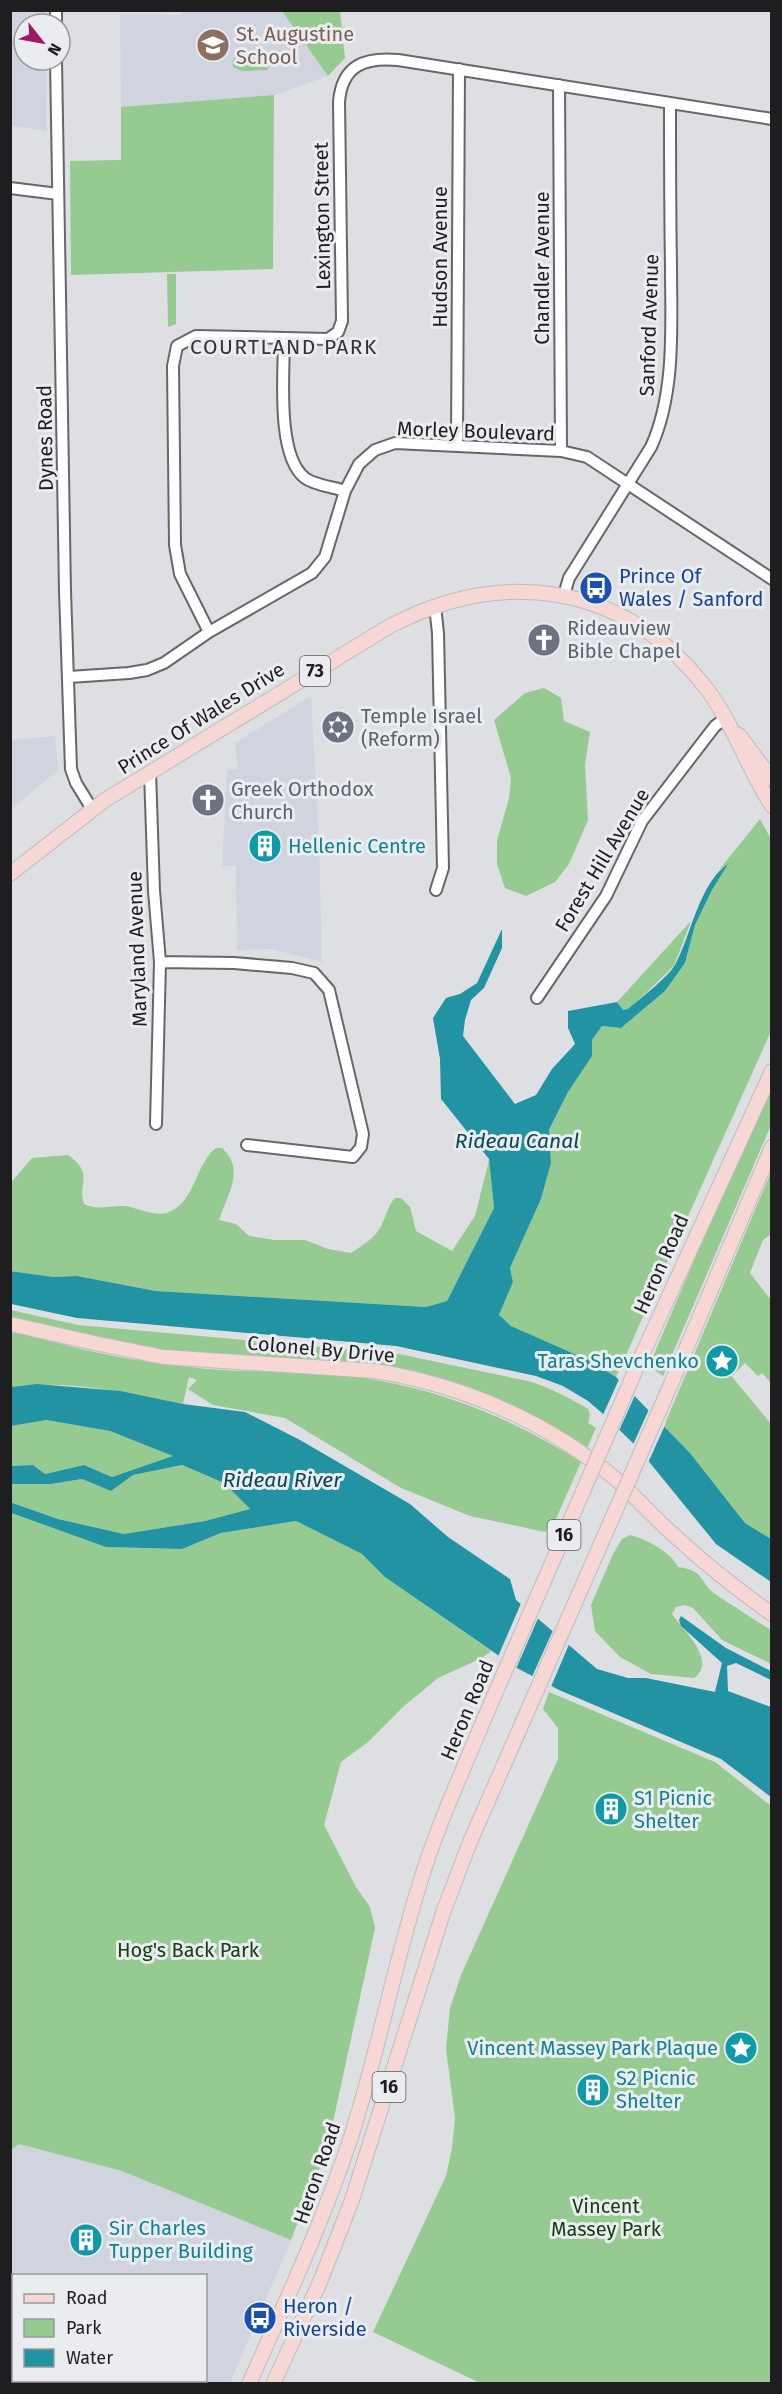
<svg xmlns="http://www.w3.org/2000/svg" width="782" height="2394" font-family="'Fira Sans',sans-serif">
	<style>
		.built { fill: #d0d4de; fill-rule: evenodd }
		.green { fill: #95ca91 }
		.water { fill: #2293a3 }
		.pier { fill: #dedfe2 }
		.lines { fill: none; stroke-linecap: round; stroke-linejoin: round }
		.minor-casing { stroke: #66676a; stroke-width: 14 }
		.major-casing { stroke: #bcbcbc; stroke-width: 16 }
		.minor { stroke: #fff; stroke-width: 10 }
		.major { stroke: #f6d7d3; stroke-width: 14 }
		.major-bridge-casing { stroke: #bcbcbc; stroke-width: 16; stroke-linecap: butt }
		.major-bridge { stroke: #f6d7d3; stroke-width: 14 }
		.labels { text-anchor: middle; stroke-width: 6; stroke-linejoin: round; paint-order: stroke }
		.shield { fill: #ebecf0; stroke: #5c5c5e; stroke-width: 1.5 }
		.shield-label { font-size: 18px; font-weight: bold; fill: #1e1e20 }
		.education-label { font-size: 20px; fill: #785e54; stroke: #ebecf0; text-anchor: start }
		.street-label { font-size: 20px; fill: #1e1e20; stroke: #ebecf0 }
		.transit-label { font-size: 20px; fill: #164399; stroke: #ebecf0; text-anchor: start }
		.worship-label { font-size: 20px; fill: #5b616d; stroke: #ebecf0; text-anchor: start }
		.culture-label { font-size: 20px; fill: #0d838f; stroke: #ebecf0; text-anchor: start }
		.park-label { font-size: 20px; fill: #114011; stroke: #ebecf0 }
		.neighbourhood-label { font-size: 21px; letter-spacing: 1.5px; fill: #333436; stroke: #ebecf0 }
		.water-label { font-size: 21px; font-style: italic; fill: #064750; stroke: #ebecf0 }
	</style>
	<rect width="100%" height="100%" fill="#dedfe2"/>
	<path class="built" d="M11,10l34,1v13h-21v36h22l1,71 -36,-5z
		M181,10l101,1 46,65 -54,19 -153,12 -1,-93 61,1z
		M311,696l8,143 3,123 -51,-13 -34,1 -1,-84h-14l5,-96 11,-1 -3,-26z
		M55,736l3,34 -47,39v-69z
		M19,2144l103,27 169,69 -61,143 -219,1 -1,-234zM14,2276h192v104h-192z"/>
	<path class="green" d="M282,11h58l5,47 -17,18z
		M243,48l12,8 3,-4 7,1 6,11 -4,6 -25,1 -9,-4v-7z
		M274,95l-1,174 -202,6 -1,-114 51,-1v-53z
		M167,274h9v50l-8,3z
		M544,688l17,10 3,23 26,11 -5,33 3,55 -19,44 -14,18 -29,14 -21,-8 -8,-24v-23l12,-43 2,-20 -17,-58 31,-27z
		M760,819l11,20v192l-155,346 -28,-17 -77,-34 -12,-11 14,-33 -3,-14 31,-69 10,-36 -2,-32 19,-39 24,-36v-16l10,-14 19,2 44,-37 20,-28 10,-38 17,-35 15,-25 -8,5z
		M691,921l-17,45 -46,44h-5l-6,-8z
		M771,1091v34l-108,251 -14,-10 81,-190z
		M216,1148h6c24,22 5,47 -3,72l17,4 13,12 25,4h31l23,9 23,4c12,-8 25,-15 31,-29 5,-9 6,-19 13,-26h6l9,9 6,24 36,20 23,-35 14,-56 5,48 -47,93 -21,6 -270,-16 -79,-15 -23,1 -43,-6 -1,-87 22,-26 36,-3c27,19 9,28 16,49 14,7 26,1 41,2 13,2 28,10 41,7 29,-8 29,-49 50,-65z
		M771,1172v62l-8,6 -13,33 21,27v83l-9,-10 -4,3 -13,-13 -12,12 -5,-3 43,52v115l-26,-16 -55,-70 -26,-27z
		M11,1310l67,15 321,29 133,28c20,7 38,16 56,27l2,6 -2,8 8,5 -9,20c-66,-40 -121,-65 -197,-81 -46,-9 -94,-8 -141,-10 -32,-1 -64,-5 -96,-9 -48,-5 -95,-20 -142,-30z
		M10,1331c45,11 89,24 134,30 32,5 67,9 100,10 30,1 61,0 91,3 91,10 169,39 246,88l-25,57 -11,13 -75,-16 -69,-28 -116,-70 -72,-13 -25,-16 9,-9 -8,-3 -6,27c-56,-11 -115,-25 -172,-17z
		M45,1420l65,11 64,25 -62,21 -28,-12 -39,9 -12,-9 -22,1v-40z
		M182,1465l42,18 26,26 -45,12 -81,13 -66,-15 -47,-17 -1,-18h41l31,-5 29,12 22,-16z
		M10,1513l97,34 75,2 39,-16 75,-12 66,33 32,29 97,68 -9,7 -44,20 -34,28 -36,36 -27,20 -17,63 32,62 14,20 5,21 -48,222 -36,90 -169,-69 -103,-27 -8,6z
		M630,1535c16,4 41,17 48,32 28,4 20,14 37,27 19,12 37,25 56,36v34l-49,-24 -29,-32 -8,-3 -9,2 -4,7c11,16 46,47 22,64l-43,-4 -31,-17 -25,-26 -4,-26 22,-51 9,-15z
		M549,1692l166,70 56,44v577h-291l-107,-51 73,-156 6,-28 3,-30 -9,-69 4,-41 11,-33 97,-216v-31l-15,-19z"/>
	<path class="water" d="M728,864l-16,26 -17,35 -10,38 -20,28 -44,37 -19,-2 -10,14v16l-24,36 -19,38 2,33 -10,36 -31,69 3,14 -14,33 12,11 77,34 28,17 74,76 55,70 26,16v43l-55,-38 -79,-97 -35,-34 -14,-12 -25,-15 -27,-10 -140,-30 -319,-28 -66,-14 -1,-33 44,6 23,-1 79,15 270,16 21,-6 47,-93 -5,-49 -48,-60 -1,-40 -7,-41 13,-20 14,-4 17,-11 25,-54v19l-18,40 -13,12 -6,20 -2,16 52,68 21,-9 16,-26 23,-25 -7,-16v-17l49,-9 6,8 5,-1c12,-10 40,-32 47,-44 16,-29 24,-82 53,-101z
		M37,1384l83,7 63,13 62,8 55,28 110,64 38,33 62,42 6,21 81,69 31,9h18l69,14 7,-29 -41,-37 -2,-6 2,-4 45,32 45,23v9l-35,-17 -9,3 1,25 43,16v90l-50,-38 -162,-69 -44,-23 -130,-90 -23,-23 -66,-33 -75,12 -39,16 -76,-2 -95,-34 -1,-11 48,17 66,15 81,-13 45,-12 -26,-26 -42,-18 -49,10 -22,16 -29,-12 -31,5h-40v-18l22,-1 12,9 39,-9 28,12 61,-21 -63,-25 -64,-11 -35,6v-39z"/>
	<path class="pier" d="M620,1377l16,16 -18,40 -16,-16z
		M650,1407l16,16 -19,42 -15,-18z
		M522,1601l17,15 -24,55 -18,-12z
		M554,1628l16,14 -20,47 -19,-10z"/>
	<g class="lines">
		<defs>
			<path id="minor" d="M56,10v14
				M56,60l9,531 6,178 5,14 16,26
				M559,85l2,366
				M10,188l48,6
				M284,338c0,35 -8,118 21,140 9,7 28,9 40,13
				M457,445l2,-376
				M564,595l5,-17 82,-131c25,-55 20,-123 20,-182 -1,-54 -1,-108 -1,-162
				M435,606l3,27 5,235 -7,22
				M209,632l-29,-58 -5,-29 -2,-179 4,-20 19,-10 132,3 10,-7 4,-11 -3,-219c3,-37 26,-45 59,-42l374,59
				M69,677l60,-4 18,-3 17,-7 45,-31 103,-59 13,-16 20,-66 14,-27 16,-14 20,-7 166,8 26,6 185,122
				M150,772l4,119 6,71 -4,162
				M160,962l74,1 58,5 22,5 15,17 34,144 -2,13 -8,10 -106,-12
				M537,998l69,-102 36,-75 73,-95 11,-8"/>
			<path id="major" d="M739,735l33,44
				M10,874l95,-74 285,-174c111,-58 230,-44 312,57 30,36 44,83 70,123
				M10,1324l84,19 69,14 212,14c88,14 173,51 242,109 20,18 38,39 59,57 30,28 62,53 96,77
				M643,1353l129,-282
				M671,1384l101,-237
				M249,2384c36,-81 73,-160 101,-244 27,-83 43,-170 69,-254 17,-58 43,-113 66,-169
				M273,2384l47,-102 32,-82 92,-290 26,-68 47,-107"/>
		</defs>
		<use href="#minor" class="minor-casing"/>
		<use href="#major" class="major-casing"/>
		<use href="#minor" class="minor"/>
		<use href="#major" class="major"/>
		<defs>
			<path id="major-bridge" d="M485,1717l158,-364
				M517,1735l154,-351"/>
		</defs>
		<use href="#major-bridge" class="major-bridge-casing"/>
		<use href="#major-bridge" class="major-bridge"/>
	</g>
	<defs>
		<symbol id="school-disc" viewBox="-11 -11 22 22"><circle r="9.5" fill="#8d6e63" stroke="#ebecf0"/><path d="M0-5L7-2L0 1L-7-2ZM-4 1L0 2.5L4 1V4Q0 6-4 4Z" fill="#fff"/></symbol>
		<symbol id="bus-disc" viewBox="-11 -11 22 22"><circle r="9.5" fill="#1a4fb4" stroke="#ebecf0"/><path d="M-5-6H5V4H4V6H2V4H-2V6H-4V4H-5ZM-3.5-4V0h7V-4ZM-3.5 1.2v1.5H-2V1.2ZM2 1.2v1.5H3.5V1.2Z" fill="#fff"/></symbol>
		<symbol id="church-disc" viewBox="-11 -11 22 22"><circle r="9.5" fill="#6b7280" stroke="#ebecf0"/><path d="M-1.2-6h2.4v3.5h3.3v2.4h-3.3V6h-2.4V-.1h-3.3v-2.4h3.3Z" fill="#fff"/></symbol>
		<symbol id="synagogue-disc" viewBox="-11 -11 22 22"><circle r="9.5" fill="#6b7280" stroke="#ebecf0"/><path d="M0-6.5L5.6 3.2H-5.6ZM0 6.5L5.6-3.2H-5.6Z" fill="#fff"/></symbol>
		<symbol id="building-disc" viewBox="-11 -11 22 22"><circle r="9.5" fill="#0f9aa8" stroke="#ebecf0"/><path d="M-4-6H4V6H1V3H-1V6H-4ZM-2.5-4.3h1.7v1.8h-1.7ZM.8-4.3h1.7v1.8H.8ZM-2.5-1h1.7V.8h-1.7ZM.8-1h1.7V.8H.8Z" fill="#fff"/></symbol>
		<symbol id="sight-disc" viewBox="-11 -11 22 22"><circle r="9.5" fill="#0f9aa8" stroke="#ebecf0"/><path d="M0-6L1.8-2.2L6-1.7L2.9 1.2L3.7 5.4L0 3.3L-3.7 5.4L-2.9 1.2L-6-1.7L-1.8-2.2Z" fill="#fff"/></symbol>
	</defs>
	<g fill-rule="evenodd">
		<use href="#school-disc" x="194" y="26" width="38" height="38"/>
		<use href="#bus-disc" x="577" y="569" width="38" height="38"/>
		<use href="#church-disc" x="525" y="621" width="38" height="38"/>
		<use href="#synagogue-disc" x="319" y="708" width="38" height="38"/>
		<use href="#church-disc" x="189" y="781" width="38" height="38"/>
		<use href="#building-disc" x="246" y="827" width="38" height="38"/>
		<use href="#sight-disc" x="703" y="1342" width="38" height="38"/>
		<use href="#building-disc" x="592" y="1790" width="38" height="38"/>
		<use href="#sight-disc" x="722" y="2029" width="38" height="38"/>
		<use href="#building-disc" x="574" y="2071" width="38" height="38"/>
		<use href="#building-disc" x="67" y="2221" width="38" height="38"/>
		<use href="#bus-disc" x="241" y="2299" width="38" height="38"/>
	</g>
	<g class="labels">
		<g class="shield">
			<rect x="300" y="656" width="30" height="30" rx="4.5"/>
			<rect x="547.5" y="1520" width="33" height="30" rx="4.5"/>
			<rect x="372.5" y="2072" width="33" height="30" rx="4.5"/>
		</g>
		<g class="shield-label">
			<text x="315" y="677">73</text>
			<text x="564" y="1541">16</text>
			<text x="389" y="2093">16</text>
		</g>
		<g class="education-label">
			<text x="236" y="41">St. Augustine<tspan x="236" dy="23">School</tspan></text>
		</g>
		<g class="street-label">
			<text transform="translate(322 216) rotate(-91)" y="7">Lexington Street</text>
			<text transform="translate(440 257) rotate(-90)" y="7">Hudson Avenue</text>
			<text transform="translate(542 268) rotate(-90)" y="7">Chandler Avenue</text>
			<text transform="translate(649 325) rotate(-88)" y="7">Sanford Avenue</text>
			<text transform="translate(476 431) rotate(2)" y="7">Morley Boulevard</text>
			<text transform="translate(45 438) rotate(-91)" y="7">Dynes Road</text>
			<text transform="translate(201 718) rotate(-32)" y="7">Prince Of Wales Drive</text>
			<text transform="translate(602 860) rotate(-59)" y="7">Forest Hill Avenue</text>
			<text transform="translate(137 949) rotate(-92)" y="7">Maryland Avenue</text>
			<text transform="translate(661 1264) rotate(-66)" y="7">Heron Road</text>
			<text transform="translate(321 1349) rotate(5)" y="7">Colonel By Drive</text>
			<text transform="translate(467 1710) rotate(-67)" y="7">Heron Road</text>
			<text transform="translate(317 2173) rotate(-71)" y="7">Heron Road</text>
		</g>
		<g class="transit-label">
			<text x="619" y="583">Prince Of<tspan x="619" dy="23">Wales / Sanford</tspan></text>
			<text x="283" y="2313">Heron /<tspan x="283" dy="23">Riverside</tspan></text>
		</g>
		<g class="worship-label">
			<text x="567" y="635">Rideauview<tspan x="567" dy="23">Bible Chapel</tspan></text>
			<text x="361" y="723">Temple Israel<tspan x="361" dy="23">(Reform)</tspan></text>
			<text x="231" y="796">Greek Orthodox<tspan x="231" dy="23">Church</tspan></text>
		</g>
		<g class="culture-label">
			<text x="288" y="853">Hellenic Centre</text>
			<text x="699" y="1368" text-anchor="end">Taras Shevchenko</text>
			<text x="634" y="1805">S1 Picnic<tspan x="634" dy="23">Shelter</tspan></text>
			<text x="718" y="2055" text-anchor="end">Vincent Massey Park Plaque</text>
			<text x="616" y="2085">S2 Picnic<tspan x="616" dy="23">Shelter</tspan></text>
			<text x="109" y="2235">Sir Charles<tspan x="109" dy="23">Tupper Building</tspan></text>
		</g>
		<g class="park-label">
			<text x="188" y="1957">Hog's Back Park</text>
			<text x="606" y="2213">Vincent<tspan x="606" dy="23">Massey Park</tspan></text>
		</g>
		<g class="neighbourhood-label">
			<text x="284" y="354">COURTLAND PARK</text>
		</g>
		<g class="water-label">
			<text x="517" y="1148">Rideau Canal</text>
			<text x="282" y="1487">Rideau River</text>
		</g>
	</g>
	<rect width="782" height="2394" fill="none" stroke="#1e1e20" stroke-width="24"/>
	<rect x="12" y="2274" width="195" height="108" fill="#ebecf0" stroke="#999a9d" stroke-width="1.5"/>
	<rect x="24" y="2294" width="30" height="9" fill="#f6d7d3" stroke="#999a9d" stroke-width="1.5"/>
	<text x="66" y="2304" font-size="18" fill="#1e1e20">Road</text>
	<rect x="24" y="2319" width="30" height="18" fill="#95ca91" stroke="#999a9d" stroke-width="1.5"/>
	<text x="66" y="2334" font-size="18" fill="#1e1e20">Park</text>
	<rect x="24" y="2349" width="30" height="18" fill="#2293a3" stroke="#999a9d" stroke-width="1.5"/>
	<text x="66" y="2364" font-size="18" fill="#1e1e20">Water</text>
	<g transform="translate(42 42) rotate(121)"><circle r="28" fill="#ebecf0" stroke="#999a9d" stroke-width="1.5"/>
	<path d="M0-4.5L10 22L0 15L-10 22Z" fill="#9f1866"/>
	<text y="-9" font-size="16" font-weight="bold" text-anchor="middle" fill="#1e1e20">N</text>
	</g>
</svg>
